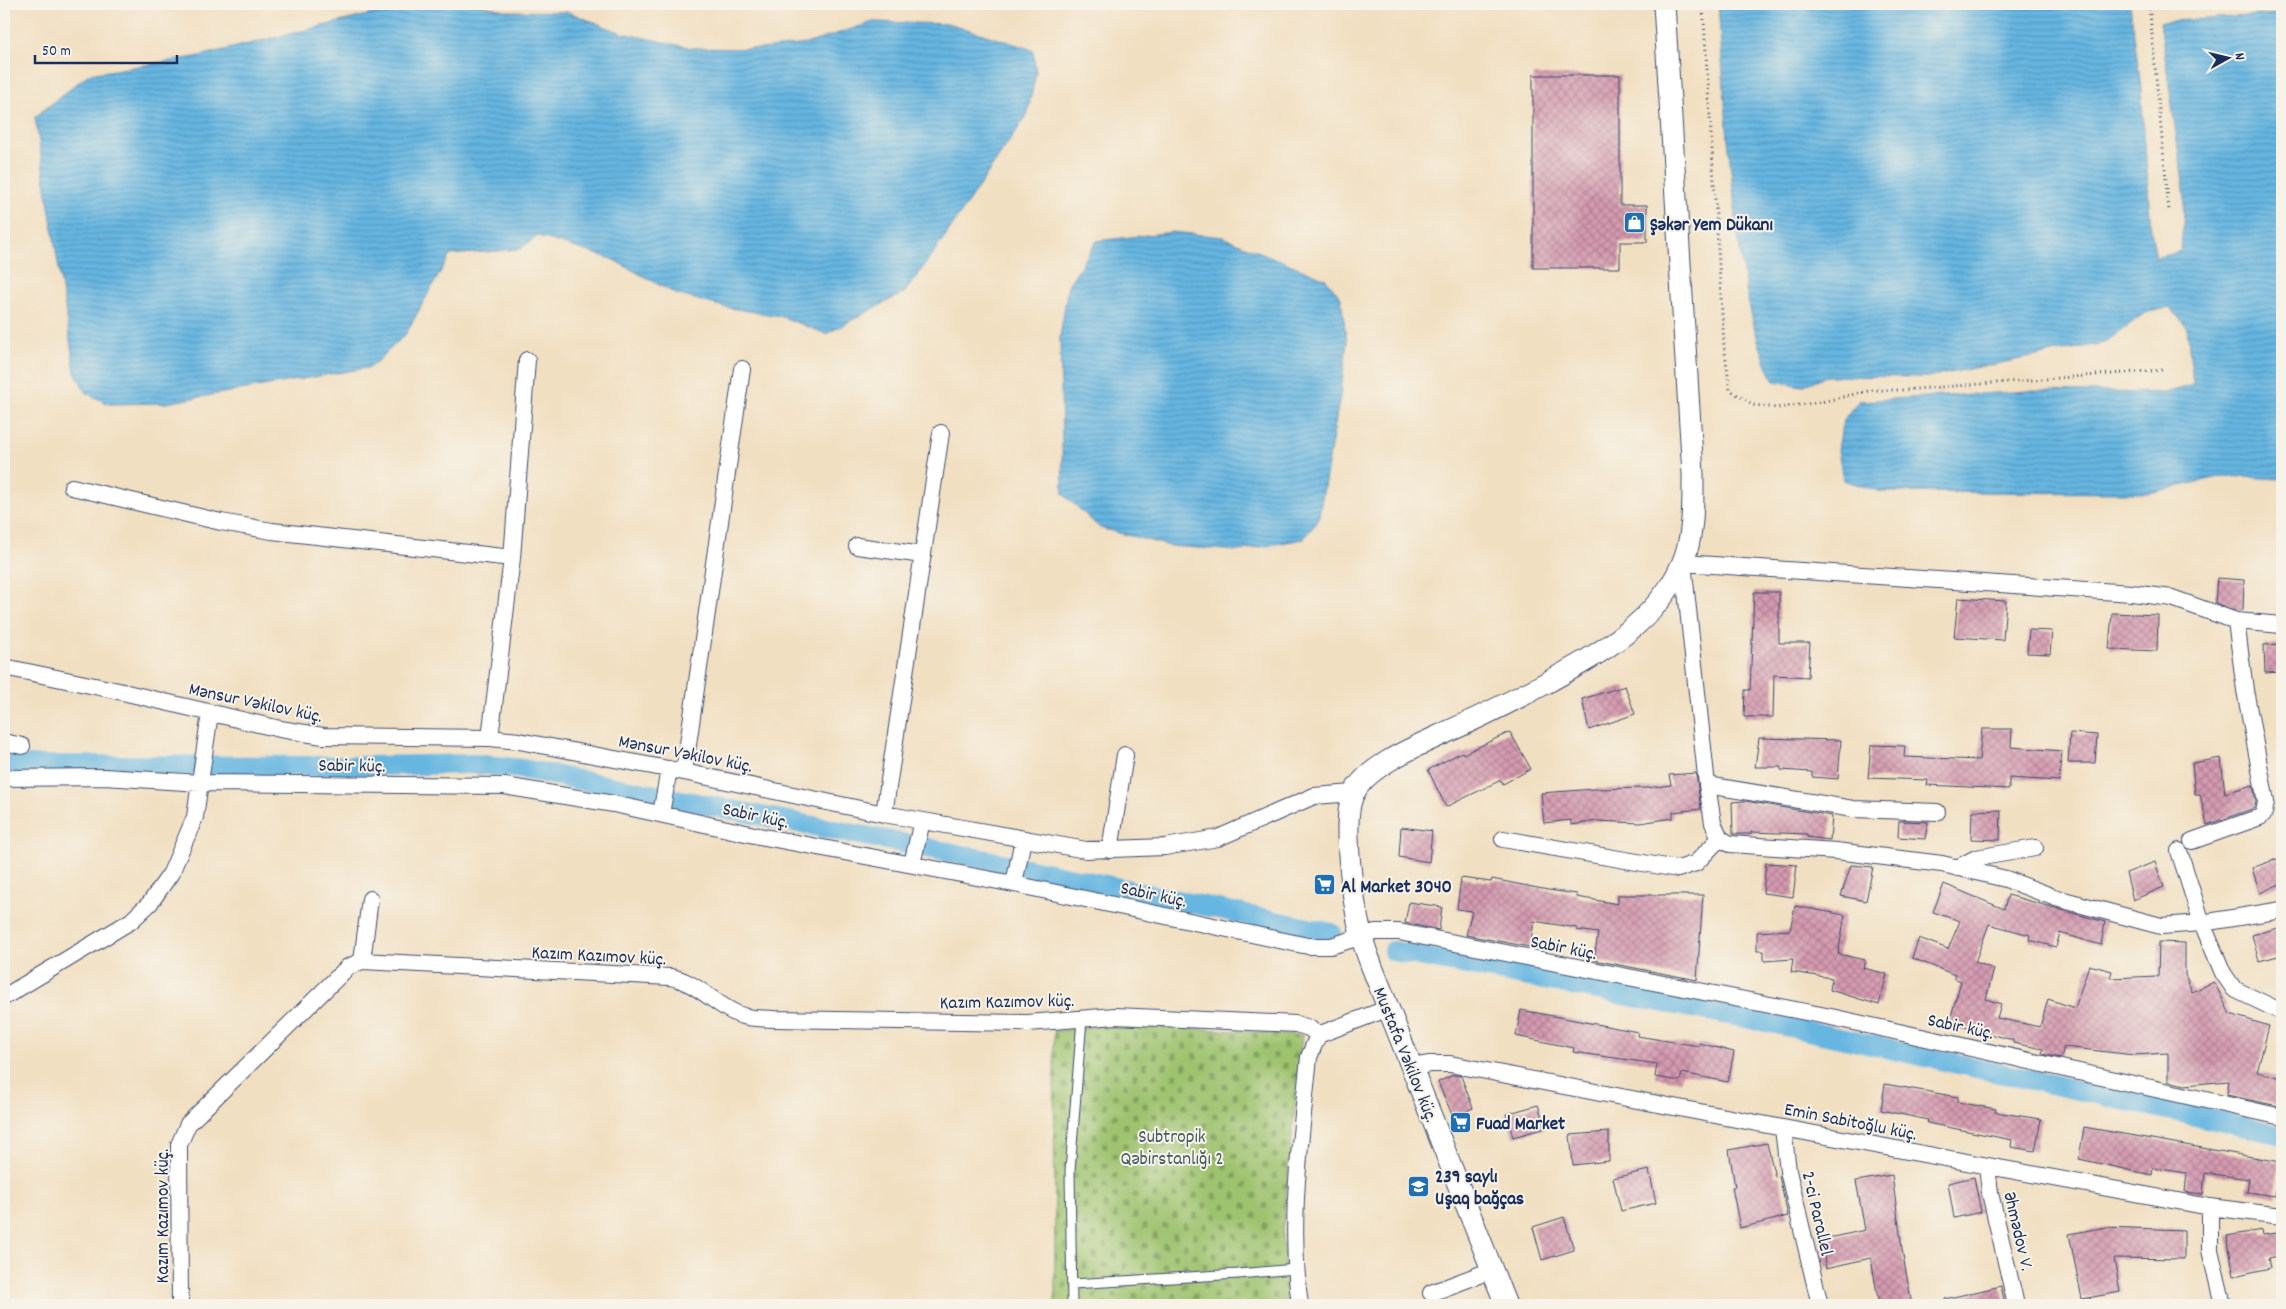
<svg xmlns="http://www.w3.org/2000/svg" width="2286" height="1309" font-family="Dekko,sans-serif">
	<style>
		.cemetery { fill: url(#cemetery-stones); stroke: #5c7966 }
		.water { fill: url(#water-rules); stroke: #4072a0 }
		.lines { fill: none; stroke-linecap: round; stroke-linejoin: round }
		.canal { stroke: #66b6e1; stroke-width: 20 }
		.building { fill: url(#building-cross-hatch) }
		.service-casing { stroke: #3b496d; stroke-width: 11 }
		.minor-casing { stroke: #3b496d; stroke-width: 18 }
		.tertiary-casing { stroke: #3b496d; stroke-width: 23 }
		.path { stroke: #3b496d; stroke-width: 3; stroke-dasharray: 1 4; stroke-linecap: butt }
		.service { stroke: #fff; stroke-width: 9 }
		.minor { stroke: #fff; stroke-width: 16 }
		.tertiary { stroke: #fff; stroke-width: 21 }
		.labels { text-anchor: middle; stroke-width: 4; stroke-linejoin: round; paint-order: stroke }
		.poi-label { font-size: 19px; font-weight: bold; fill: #1b2f5e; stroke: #f7f3e8; text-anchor: start }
		.street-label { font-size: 19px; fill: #1b2f5e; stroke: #f7f3e8 }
		.park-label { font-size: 19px; fill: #425b63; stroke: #f7f3e8 }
	</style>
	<defs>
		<pattern id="cemetery-stones" width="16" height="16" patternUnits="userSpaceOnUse" patternTransform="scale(1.25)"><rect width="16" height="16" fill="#9ec36e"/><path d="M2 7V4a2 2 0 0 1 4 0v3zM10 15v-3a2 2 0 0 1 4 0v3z" fill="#809f5e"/></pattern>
		<pattern id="water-rules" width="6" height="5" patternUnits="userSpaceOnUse" patternTransform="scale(1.25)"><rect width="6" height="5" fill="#66b6e1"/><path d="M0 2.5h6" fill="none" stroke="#5394ba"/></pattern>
		<pattern id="building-cross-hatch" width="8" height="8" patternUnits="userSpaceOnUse" patternTransform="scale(1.25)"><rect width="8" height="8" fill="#d59aaf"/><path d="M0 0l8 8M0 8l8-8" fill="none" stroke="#ac7e92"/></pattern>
	</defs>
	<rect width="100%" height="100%" fill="#f7f3e8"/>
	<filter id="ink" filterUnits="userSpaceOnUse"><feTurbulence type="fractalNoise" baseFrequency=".02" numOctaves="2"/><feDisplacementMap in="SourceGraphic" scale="10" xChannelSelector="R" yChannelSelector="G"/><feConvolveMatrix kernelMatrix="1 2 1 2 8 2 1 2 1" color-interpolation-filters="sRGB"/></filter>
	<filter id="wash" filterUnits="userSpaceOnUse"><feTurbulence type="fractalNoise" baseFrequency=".0096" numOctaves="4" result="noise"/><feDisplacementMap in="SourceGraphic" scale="20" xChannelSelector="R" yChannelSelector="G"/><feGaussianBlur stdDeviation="1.12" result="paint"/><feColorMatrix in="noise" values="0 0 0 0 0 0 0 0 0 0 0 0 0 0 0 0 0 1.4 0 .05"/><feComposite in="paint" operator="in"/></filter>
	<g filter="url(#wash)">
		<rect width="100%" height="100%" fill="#f1dfc1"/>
		<path class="cemetery" d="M1119,1024l183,11 -20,201 8,69h-235l-1,-274z"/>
		<path class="water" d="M413,4h64l31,7 60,1 54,21 70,15 69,1 45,-5 67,-22 78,2 82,26 3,23 -9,42 -92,136 -30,41 -79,42 -46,-18 -56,-9 -48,-13 -64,-35 -74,-23 -18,13 -70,6 -45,80 -34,32 -205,36 -57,1 -23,-11 -11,-21 -40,-255 54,-43 106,-17z
			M1718,4h412l11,84 10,143 5,27 25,-7 4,-55 -25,-174 117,-8 5,2v463l-58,-3 -75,17 -267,-1 -39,-12 -5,-30 5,-30 16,-19 171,-10 134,2 29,-8 -6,-57 -17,-21 -25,6 -41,30 -176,34 -102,-1 -24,10 -28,-5c-26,-54 -32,-114 -39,-173 -8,-68 -12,-136 -17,-204z
			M1172,232l51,5 103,42 15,19 6,45 -6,47 -23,131 -15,18 -65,12 -68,-5 -70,-18 -37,-34 -3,-157 8,-52 29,-44z"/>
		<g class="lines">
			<path class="canal" d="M4,765l363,1 109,-2 47,5 460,90 349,74
				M1393,951l383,73 506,111"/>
		</g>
		<g id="blocks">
			<path class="building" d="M1533,75h87v130h27v37h-27v26h-87z
				M2217,578l27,2 -1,30 -12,-1 -16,-6z
				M1754,592h25v51h31l-2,34 -34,-2 -1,42h-29l1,-27h5z
				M1958,598l48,3 -3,39 -49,-3z
				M2112,613l46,2 -1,36 -48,-2z
				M2029,630l23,1 -2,23 -23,-1z
				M2282,644v28l-17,1 -1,-28z
				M1625,686l10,28 -46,16 -7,-31z
				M1982,729h30l-1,18 51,4 -3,30 -50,-3v11l-82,-4 1,-5 -60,-2 3,-33 34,1 -1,11 75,3z
				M1510,732l21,37 -28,15 -2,-4 -55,27 -18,-37 34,-18 1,2z
				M2070,733l27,2 -2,28h-27z
				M1759,738l82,2 -3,39 -26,-2v-5l-31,-2v-3h-26z
				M2221,758l4,35 28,-8 3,17 -1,6 -48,17 -7,-31h-5l-3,-31z
				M1696,773l5,36 -28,3v6l-33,5 -43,-2 -26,4v-5l-27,3 -3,-30 54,-4 51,-1 25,-3 -2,-10z
				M1745,801l87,15 -2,24 -23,-3v-3l-56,-2v2h-18l-1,-32z
				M2001,810l-1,30 -29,-1 1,-28z
				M1899,821l29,1 -3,17 -27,-2z
				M1401,827l31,4 -3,31 -30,-5z
				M2282,857v26l-22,10 -8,-25z
				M2155,862l9,25 -31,13 -7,-27z
				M1766,863l31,2 -4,32 -30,-4z
				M1851,865l22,2 -7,34 -25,-5z
				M1461,878l30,4 1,-3 56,11 29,4v3l41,7v-9h85l-6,85 -103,-20 4,-27 -21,-3v-2l-43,-7 -4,26 -64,-12 6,-24 -15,-2z
				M1944,884l60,25 4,-14 97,27 -4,23 -41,-12 -4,14 -27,-7 1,-5 -41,-11 -14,38 19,7 -8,30 15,5 -4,14 43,9 8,-28 27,9 14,-43 23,6 -2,7 48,-2 1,-34 26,1v32l7,17 22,-10 16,32 39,12 -12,46 25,6v25l-3,-1 -1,4 -51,-11 2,-14 -44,4 -17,-4v-28l-34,2 -70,-8 -3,11 -19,-4 1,-5 -30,-6v-3l-64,-17 12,-42 -7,-3 1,-3 -43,-17 7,-20 29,11 12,-28 -27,-9z
				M1409,902l33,5 -3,23 -34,-7z
				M1795,906l50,9 -7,39 27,6 -2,8 24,6 -8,31 -49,-15 2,-12 -41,-6 2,-13 -29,2v-10h-7v-19l33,-2z
				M2282,927v28l-23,6 -7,-26z
				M1521,1010l117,22 -1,4 62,10v-3l35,9 -6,30 -46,-9 -2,8 -25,-4 2,-13 -84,-12 1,-4 -58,-12z
				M1453,1075l8,1 12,32 -20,9 -15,-35z
				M1885,1084l73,13 -1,5 39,7 -1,3 46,7 -6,32 -24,-4 1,-7 -85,-17 1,-3 -47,-10z
				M1538,1105l8,23 -33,9 -7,-23z
				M2084,1127l197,35 -6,34 -28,-4 2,-13 -44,-6 -2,21 -18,-2 2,-19 -34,-5 -1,7 -73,-16z
				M1609,1132v29l-36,4 -3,-30z
				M1767,1143l8,34 4,-1 9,40 -48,12 -8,-41h3l-6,-37z
				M1649,1170l7,33 -35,8 -8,-33z
				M1892,1175l11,81 9,49h-33l-8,-47 -45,10 -5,-28 44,-10 -9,-49z
				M1974,1177l7,35 -27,6 -6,-35z
				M1564,1217l10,33 -32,10 -9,-33z
				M2106,1227l78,3v29l-70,-1 6,34 -38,7 -13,-65z
				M2262,1230l1,5 19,-3v23l-14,3 2,10 -36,8 -7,-40z
				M2001,1286l4,19h-59l-1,-6z"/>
		</g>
	</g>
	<g filter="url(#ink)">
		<use href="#blocks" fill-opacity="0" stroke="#3b496d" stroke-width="1"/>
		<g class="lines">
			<defs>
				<path id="service" d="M1072,1284l166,-10 57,-5
					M1072,1305l-2,-134 12,-152"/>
				<path id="minor" d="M72,487l149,35 51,9 240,27
					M857,546l66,9
					M2282,625l-46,-4 -64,-23 -40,-5 -449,-30 24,222 6,38 7,15 10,6 106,7 106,13 64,15 50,19 105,28 41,-3 21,50 11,16 48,23
					M4,667l110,23 166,39 43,7 167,2 29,3 165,31 200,42 202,36 79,-3 53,-9 96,-42 40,-3
					M490,738l22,-180 15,-198
					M4,742l18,4
					M684,772l58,-403
					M4,778l100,-1 97,6 303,3 110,18 145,32 255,48 294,62h23l44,-14h24l432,85 451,100
					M1707,785l146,24 84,3
					M661,814l8,-45
					M884,814l57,-381
					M1503,839l175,30 18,-6 24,-25
					M2192,841l68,-24 4,-4 2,-11 -21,-112 -9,-69
					M1110,850l15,-95
					M2179,851l23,72 80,-13
					M912,864l10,-43
					M1957,868l19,-10 59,-10
					M1014,884l9,-45
					M362,961l8,-62
					M4,997l127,-76 19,-18 21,-30 24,-56 15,-104
					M1412,1067l18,-3h20l333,64 427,79 72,9
					M1783,1128l5,43 32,134
					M1987,1166l3,27 26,112
					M2210,1207v43l13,55
					M1431,1293l61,-23
					M180,1305l-1,-160 9,-21 160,-157 14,-6 308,16c27,4 47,31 73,39 9,3 21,2 31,3l254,4 87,-7 181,8 13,4 9,7 71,-27
					M1300,1305c-12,-83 1,-166 9,-248l9,-22"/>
				<path id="tertiary" d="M1506,1305l-134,-338c-4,-11 -8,-21 -11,-32 -7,-30 -21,-116 -7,-142 12,-25 56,-44 80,-55 38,-17 75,-35 112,-55 53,-29 111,-61 136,-119 12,-27 11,-61 11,-90l-29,-470"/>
			</defs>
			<use href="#service" class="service-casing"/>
			<use href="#minor" class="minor-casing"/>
			<use href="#tertiary" class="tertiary-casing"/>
			<path class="path" d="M1703,4l21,341 6,45 24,15 23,3 44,-6 51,-12h31l259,-20
				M2149,4l20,207"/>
			<use href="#service" class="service"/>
			<use href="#minor" class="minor"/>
			<use href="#tertiary" class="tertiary"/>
		</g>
	</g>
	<defs>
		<symbol id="shop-square" viewBox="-11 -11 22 22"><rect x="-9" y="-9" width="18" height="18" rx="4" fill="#1f6fb2" stroke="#f7f3e8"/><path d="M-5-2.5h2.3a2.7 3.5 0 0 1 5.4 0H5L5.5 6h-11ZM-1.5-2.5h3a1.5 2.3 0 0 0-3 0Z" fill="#fff"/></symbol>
		<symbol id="supermarket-square" viewBox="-11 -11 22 22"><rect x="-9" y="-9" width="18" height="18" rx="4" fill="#1f6fb2" stroke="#f7f3e8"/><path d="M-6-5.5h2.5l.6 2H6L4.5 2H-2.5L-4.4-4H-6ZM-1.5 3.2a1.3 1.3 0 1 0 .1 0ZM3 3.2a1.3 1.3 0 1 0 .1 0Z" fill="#fff"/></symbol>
		<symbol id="school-square" viewBox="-11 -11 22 22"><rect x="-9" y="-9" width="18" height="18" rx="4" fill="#1f6fb2" stroke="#f7f3e8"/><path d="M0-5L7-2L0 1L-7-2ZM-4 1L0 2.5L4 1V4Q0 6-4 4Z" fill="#fff"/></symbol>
	</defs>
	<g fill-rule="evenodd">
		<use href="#shop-square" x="1622" y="210" width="25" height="25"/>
		<use href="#supermarket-square" x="1312" y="872" width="25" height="25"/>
		<use href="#supermarket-square" x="1448" y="1110" width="25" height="25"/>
		<use href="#school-square" x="1406" y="1174" width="25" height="25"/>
	</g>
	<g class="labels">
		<g class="poi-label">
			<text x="1650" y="230">Şəkər Yem Dükanı</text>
			<text x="1341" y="892">Al Market 3040</text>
			<text x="1476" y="1129">Fuad Market</text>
			<text x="1435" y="1182">239 saylı<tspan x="1435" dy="22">Uşaq bağças</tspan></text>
		</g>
		<g class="street-label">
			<text transform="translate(256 701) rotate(12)" y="7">Mənsur Vəkilov küç.</text>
			<text transform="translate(686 752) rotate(11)" y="7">Mənsur Vəkilov küç.</text>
			<text transform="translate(352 764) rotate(1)" y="7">Sabir küç.</text>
			<text transform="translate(756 814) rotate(12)" y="7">Sabir küç.</text>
			<text transform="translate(1154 893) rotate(12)" y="7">Sabir küç.</text>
			<text transform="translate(1564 946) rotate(11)" y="7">Sabir küç.</text>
			<text transform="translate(599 954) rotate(3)" y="7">Kazım Kazımov küç.</text>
			<text transform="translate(1007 1000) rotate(-1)" y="7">Kazım Kazımov küç.</text>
			<text transform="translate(1961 1025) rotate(12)" y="7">Sabir küç.</text>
			<text transform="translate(1407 1054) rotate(68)" y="7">Mustafa Vəkilov küç.</text>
			<text transform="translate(1851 1120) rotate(11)" y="7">Emin Sabitoğlu küç.</text>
			<text transform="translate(1819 1213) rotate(77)" y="7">2-ci Parallel</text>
			<text transform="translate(161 1216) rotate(-90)" y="7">Kazım Kazımov küç.</text>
			<text transform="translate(2020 1231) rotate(77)" y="7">Əhmədov V.</text>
		</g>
		<g class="park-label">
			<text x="1172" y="1142">Subtropik<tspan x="1172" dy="22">Qəbirstanlığı 2</tspan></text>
		</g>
	</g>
	<rect width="2286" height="1309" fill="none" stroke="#f7f3e8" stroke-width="20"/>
	<g transform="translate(2228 58) rotate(82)" stroke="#f7f3e8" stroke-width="4" paint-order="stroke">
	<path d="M0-4L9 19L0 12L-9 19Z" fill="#1b2f5e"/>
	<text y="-8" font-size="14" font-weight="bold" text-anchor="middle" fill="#1b2f5e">N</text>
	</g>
	<path d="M35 55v8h142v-8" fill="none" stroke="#1b2f5e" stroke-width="2.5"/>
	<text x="42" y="55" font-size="15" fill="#1b2f5e" stroke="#f7f3e8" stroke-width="4" paint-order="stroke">50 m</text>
</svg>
